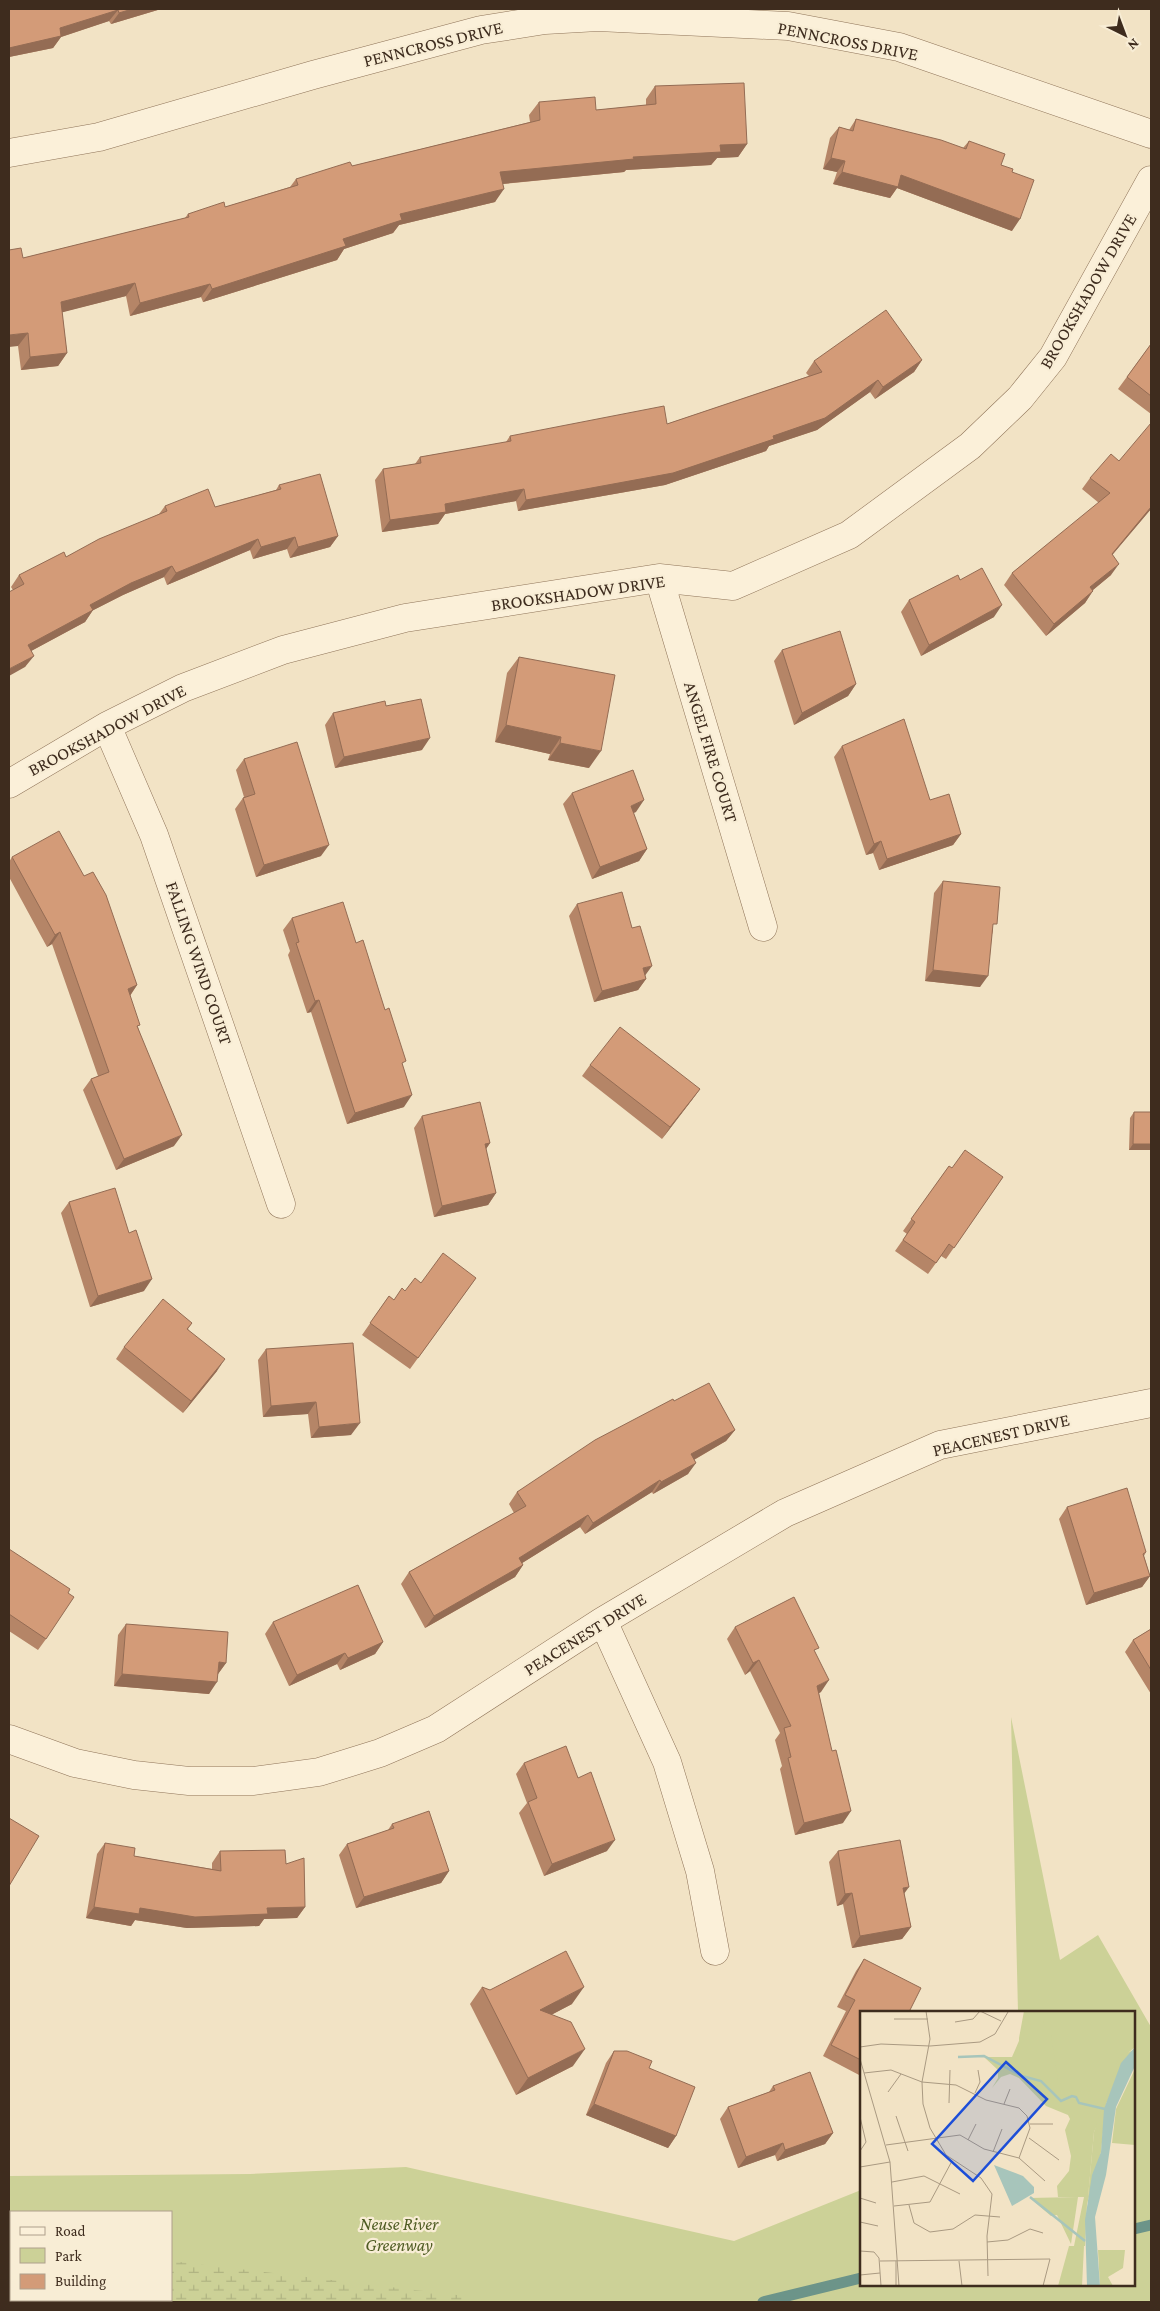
<svg xmlns="http://www.w3.org/2000/svg" width="1160" height="2311" font-family="'Crimson Pro',serif">
	<style>
		.green { fill: #ccd197; fill-rule: evenodd }
		.wetland { fill: url(#wetland-marsh) }
		.lines { fill: none; stroke-linecap: round; stroke-linejoin: round }
		.stream { stroke: #6c9489; stroke-width: 11 }
		.street-casing { stroke: #8f7459; stroke-width: 29 }
		.street { stroke: #fbf0d9; stroke-width: 28 }
		.wall { fill: #b58567 }
		.shaded-wall { fill: #946c54 }
		.building { fill: #d39b78; stroke: #946c54 }
		.labels { text-anchor: middle; stroke-width: 4.5; stroke-linejoin: round; paint-order: stroke }
		.street-label { font-size: 18px; fill: #3e2c1e; stroke: #f8edd5 }
		.park-label { font-size: 18px; font-style: italic; fill: #4f5c23; stroke: #f8edd5 }
		.inset-river { fill: none; stroke: #a7c5bb; stroke-width: 2.5 }
		.inset-road { fill: none; stroke: #aa9a82; stroke-width: 1 }
		.view { fill: #1d4ed8; fill-opacity: 0.15; stroke: #1d4ed8; stroke-width: 2.5 }
		.inset-edge { fill: none; stroke: #3e2c1e; stroke-width: 2.5 }
	</style>
	<defs>
		<pattern id="wetland-marsh" width="20" height="14" patternUnits="userSpaceOnUse" patternTransform="scale(1.25)"><rect width="20" height="14" fill="#ccd197"/><path d="M1 5h8M5 5V1M11 12h8M15 12V8" fill="none" stroke="#b0b482"/></pattern>
	</defs>
	<rect width="100%" height="100%" fill="#f2e3c5"/>
	<path class="green" d="M1011,1717l49,243 38,-25 53,92v275h-1142v-126l241,-2 156,-7 328,74 127,-51v95h273v-273h-116zM11,2212h160v88h-160z"/>
	<path class="wetland" d="M9,2241l2,1v58h160v-39l286,34 21,7h-469z"/>
	<g class="lines">
		<path class="stream" d="M1134,2229l17,-4
			M763,2302l98,-24"/>
		<defs>
			<path id="street" d="M9,153l90,-16 214,-62 168,-45 64,-10 53,-3 190,9 111,21 252,87
				M659,578l104,349
				M107,726l47,109 127,369
				M9,784l98,-58 76,-38 100,-38 122,-32 254,-40 74,8 116,-51 121,-89 50,-48 33,-41 98,-177
				M603,1621l64,141 33,109 15,80
				M9,1739l66,24 59,12 55,6h65l65,-9 61,-19 56,-24 167,-108 182,-108 155,-68 211,-42"/>
		</defs>
		<use href="#street" class="street-casing"/>
		<use href="#street" class="street"/>
	</g>
	<path class="wall" d="M9,9h152l-50,15 -2,-3 -48,16 -8,11 -44,9z
		M655,86l92,58 -9,13 -21,1 -6,7 -85,5 -2,2 -121,12 -8,18 -96,23 -6,8 -49,16 -7,11 -134,42 -2,-5 -71,19 -4,-20 -64,16 5,41 -9,13 -37,4 -3,-24 5,-88 162,-40 3,-4 37,-7 65,-20 6,-8 56,-13 178,-44 -1,-7 10,-13 57,8 50,-5v-6z
		M856,119l107,29 6,-7 32,24 11,7v59l-115,-43 -7,10 -57,-14 4,-12 -14,-3 7,-31 9,-11 10,3z
		M1151,344v70l-33,-25z
		M922,360l-8,12 -39,27 -5,-7 -53,38 -48,16 -3,5 -101,34 -147,26 -2,-10 -71,13 -7,10 -56,8 -7,-52 8,-11 32,-5 5,-7 86,-15 4,-6 157,-12 142,-48 -3,-3 8,-12z
		M1090,478l61,31 -39,46 -1,20 -18,15 -8,13 -39,33 -42,-51 8,-12 87,-70 -17,-14z
		M279,485l59,51 -8,11 -40,11 -3,-9 -34,10 -3,-9 -83,35 -3,-8 -41,18 -30,15 -8,12 -54,29 -6,16 -12,-77 -2,-3 8,-12 47,-18 93,-43 6,-8 50,1 61,-17z
		M960,580l34,37 -73,39 -20,-44 8,-12z
		M782,650l74,34 -8,12 -54,29 -20,-64z
		M519,657l70,111 -41,-8 2,-6 -55,-12 12,-69z
		M386,706l36,44 -87,18 -10,-43 8,-12z
		M842,746l88,54 31,34 -8,11 -74,25 -6,-17 -7,2 -32,-98z
		M244,759l77,97 -65,21 -21,-68 8,-11 1,-1 -8,-27z
		M572,793l64,19 -3,1 14,36 -8,12 -47,18 -29,-75z
		M12,857l125,128 -7,11 8,31 36,119 -58,24 -33,-80 8,-11 7,-3 -46,-132 -5,3 -38,-70v-15z
		M943,881l50,49 -13,57 -55,-6 9,-88z
		M577,904l55,24 14,51 -8,11 -44,12 -25,-86z
		M292,918l64,25 47,123 1,41 -57,17 -36,-112 -4,1 -19,-58 2,-4 -7,-21z
		M590,1065l110,24 -38,50 -80,-63z
		M1134,1112l17,38h-22l1,-32z
		M422,1116l68,27 -4,6 10,44 -8,12 -54,12 -20,-89z
		M949,1166l3,2 51,9 -57,82 -5,-3 -13,18 -33,-23 12,-17 -4,-3z
		M69,1202l75,89 -54,16 -29,-94z
		M476,1278l-66,91 -48,-34 27,-39 5,4 11,-9 16,-8z
		M192,1323l-4,6 29,42 -34,42 -67,-54 8,-12z
		M266,1349l85,86 -40,3 -3,-24 -45,3 -5,-57z
		M674,1401l61,29 -9,11 -32,19 -6,14 -35,20 -1,-2 -67,42 -5,-7 -58,36 1,2 -8,12 -90,51 -24,-44 8,-12 105,-59 -5,-9 8,-12z
		M1067,1507l79,45 -2,4 6,20 -8,11 -56,18 -27,-86z
		M9,1549l37,90 -8,11 -29,-19z
		M273,1622l110,20 -8,12 -35,16 -3,-6 -48,22 -24,-52z
		M126,1624l100,39 -8,11 -9,20 -95,-8 4,-51z
		M735,1627l80,25 6,40 -2,1 24,130 -48,12 -15,-66 2,-3 -7,-26 5,-7 -30,-62 -5,4 -18,-36z
		M1151,1629v65l-26,-42 8,-12z
		M524,1763l54,15 29,73 -63,25 -25,-63 8,-10 -11,-29z
		M392,1824l57,47 -8,12 -85,25 -17,-53 8,-11 41,-14z
		M105,1843l29,13 78,13v-6l8,-12 66,13 19,43 -8,11 -33,1 -5,7 -72,2 -52,-8 -4,6 -45,-8 11,-64z
		M838,1851l66,42 7,34 -9,12 -50,9 -9,-44 -6,2 -8,-44z
		M864,1959l-3,53v64l-38,-20 23,-45 -9,-4 19,-36z
		M482,1987l8,3 82,14 -21,11 22,51 -57,29 -46,-91z
		M614,2051l35,17 27,68 -8,12 -82,-33 20,-52z
		M773,2086l60,47 -8,11 -48,17 -2,-6 -37,13 -18,-49 8,-12 41,-15z"/>
	<path class="shaded-wall" d="M132,9h29l-50,15 8,-11z
		M118,10l-9,11 -48,16 -8,11 -44,9v-9l51,-20z
		M747,144l-9,13 -21,1 -6,7 -85,5 -2,2 -133,13 9,-13 133,-15 87,-12z
		M831,158l14,3 -8,11 -14,-3z
		M842,172l59,3 119,44 -8,12 -115,-43 -7,10 -57,-14z
		M504,189l-9,13 -96,23 -6,8 -49,16 -7,11 -134,42 9,-13 131,-50 57,-25z
		M135,283l-9,13 -74,19 9,-13z
		M210,284l-9,13 -71,19 10,-13z
		M28,333l-10,13 -9,1v-12z
		M67,353l-9,13 -37,4 9,-13z
		M922,360l-8,12 -39,27 8,-12z
		M878,380l-8,12 -53,38 -48,16 -3,5 -101,34 -147,26 8,-11z
		M524,489l-8,12 -71,13 -7,10 -56,8 8,-12 55,-16z
		M1151,507v2l-48,57 9,-12z
		M338,536l-8,11 -40,11 8,-11z
		M295,537l-8,12 -34,10 8,-12z
		M258,539l-8,11 -83,35 9,-12z
		M1119,564l-8,11 -29,24 8,-12z
		M172,566l-8,11 -41,18 -41,21 8,-11 41,-22z
		M1093,591l-8,12 -39,33 8,-12z
		M1002,605l-8,12 -73,39 8,-11z
		M93,610l-8,12 -65,35 8,-12z
		M34,656l-9,11 -16,9v-7z
		M856,684l-8,12 -54,29 8,-12z
		M506,725l55,12 -11,17 -55,-12z
		M430,738l-8,12 -87,18 9,-11z
		M560,743l41,8 -12,17 -41,-8z
		M644,800l-8,12 -14,5 9,-11z
		M961,834l-8,11 -74,25 8,-11z
		M881,841l-8,12 -7,2 8,-11z
		M329,845l-8,11 -65,21 8,-12z
		M647,849l-8,12 -47,18 8,-12z
		M60,932l-8,12 -5,3 8,-12z
		M652,966l-8,11 -1,-9z
		M933,970l55,6 -8,11 -55,-6z
		M646,979l-8,11 -44,12 8,-11z
		M137,985l-8,12 -1,-8z
		M319,1000l-8,12 -4,1 8,-12z
		M700,1089l-8,11 -30,39 8,-12z
		M412,1095l-8,12 -57,17 8,-11z
		M182,1135l-8,11 -58,24 8,-11z
		M490,1143l-8,12 3,-11z
		M1133,1144h18v6h-22z
		M496,1193l-8,12 -54,12 8,-11z
		M152,1279l-8,12 -54,16 8,-11z
		M225,1359l-8,12 -34,42 8,-12z
		M316,1402l-8,12 -45,3 8,-11z
		M360,1423l-9,12 -40,3 8,-11z
		M735,1430l-9,11 -43,25 8,-12z
		M696,1463l-8,11 -35,20 8,-12z
		M660,1480l-8,12 -67,42 8,-11z
		M588,1515l-8,12 -69,43 8,-12z
		M523,1565l-8,12 -90,51 9,-12z
		M1150,1576l-8,11 -56,18 8,-12z
		M383,1642l-8,12 -35,16 8,-12z
		M345,1653l-8,11 -48,22 8,-11z
		M759,1660l-9,11 -5,4 8,-12z
		M219,1662l7,1 -8,11z
		M122,1674l95,8 -8,12 -95,-8z
		M829,1680l-8,12 -12,6 8,-12z
		M851,1811l-8,12 -48,12 9,-12z
		M615,1840l-8,11 -63,25 8,-12z
		M449,1871l-8,12 -85,25 8,-11z
		M909,1887l-8,11 2,-10z
		M852,1893l-9,11 -6,2 8,-12z
		M94,1907l46,1h127l38,-1 -8,11 -33,1 -5,7 -72,2 -52,-8 -4,6 -45,-8z
		M911,1927l-9,12 -50,9 8,-12z
		M584,1987l-12,17 -44,23 12,-17z
		M585,2049l-12,17 -57,29 12,-17z
		M594,2104l82,32 -8,12 -82,-33z
		M833,2133l-8,11 -48,17 8,-11z
		M783,2143l-8,12 -37,13 8,-11z"/>
	<path class="building" d="M9,9h123l-13,4 -1,-3 -58,18 1,8 -52,12z
		M744,83l3,61 -27,1 1,7 -88,5 1,2 -134,13 4,17 -104,25 2,6 -59,19 3,7 -134,43 -2,-5 -70,19 -5,-20 -74,19 6,51 -37,4 -2,-24 -19,2v-85l12,-2 2,10 166,-41 -1,-3 36,-12 1,5 73,-22 -2,-6 54,-17 2,4 188,-46 -1,-18 56,-5 1,13 60,-6 -1,-18z
		M856,119l85,21 25,9 3,-8 36,13 -4,11 12,4 -1,3 22,8 -14,39 -119,-44 -3,12 -56,-15 3,-11 -14,-3 8,-31 14,4z
		M886,310l36,50 -39,27 -5,-7 -53,38 -52,18 1,3 -101,34 -147,27 -2,-11 -79,15 1,8 -56,8 -7,-51 38,-6 -1,-6 91,-16 -1,-5 154,-30 3,18 155,-52 -8,-11z
		M1151,344v52l-24,-19z
		M1151,423v84l-39,47 7,10 -29,23 3,4 -39,33 -42,-51 98,-80 -20,-15 21,-24 8,7z
		M320,474l18,62 -40,11 -3,-10 -34,10 -3,-8 -82,34 -4,-7 -41,17 -41,22 3,5 -65,35 6,11 -25,13v-77l15,-8 -5,-9 45,-23 2,5 33,-18 68,-28 -2,-5 43,-17 7,18 66,-18 -2,-4z
		M982,568l20,37 -73,40 -20,-45 49,-25 2,5z
		M840,631l16,53 -54,29 -20,-63z
		M519,657l96,18 -14,76 -41,-8 1,-6 -55,-12z
		M421,699l9,39 -86,19 -11,-44 52,-12 1,5z
		M904,719l26,81 19,-6 12,40 -74,25 -6,-18 -7,3 -32,-98z
		M297,742l32,103 -65,20 -21,-67 12,-4 -11,-35z
		M633,770l11,30 -13,6 16,43 -47,18 -28,-74z
		M59,831l25,45 9,-4 13,23 31,90 -9,4 12,36 -3,1 45,109 -58,24 -33,-80 18,-7 -49,-140 -5,3 -43,-78z
		M943,881l57,6 -3,37h-4l-5,52 -55,-6z
		M622,892l10,36 8,-2 12,40 -9,2 3,11 -44,12 -25,-87z
		M343,902l13,41 7,-3 22,70 4,-2 17,53 -4,2 10,32 -57,18 -36,-113 -4,1 -19,-58 3,-1 -7,-24z
		M620,1027l80,62 -30,38 -80,-62z
		M480,1102l10,41 -5,1 11,49 -54,13 -20,-90z
		M1134,1112h17v32h-18z
		M965,1150l38,27 -49,71 -5,-4 -13,19 -33,-23 12,-18 -4,-3 38,-53 3,2z
		M115,1188l14,45 7,-3 16,49 -54,17 -29,-94z
		M443,1253l33,25 -58,80 -48,-35 19,-27 5,4 8,-12 3,3 10,-13 6,5z
		M163,1299l29,24 -5,6 38,30 -34,42 -67,-54z
		M353,1343l7,80 -41,4 -3,-25 -45,4 -5,-57z
		M709,1383l26,47 -44,24 5,9 -35,19 -1,-2 -67,43 -5,-8 -69,43 4,7 -89,51 -25,-44 117,-66 -9,-14 78,-52 78,-41 1,2z
		M1127,1488l19,64 -3,2 7,22 -56,17 -27,-86z
		M9,1549l61,40 -2,4 6,4 -28,42 -37,-25z
		M358,1585l25,57 -35,16 -3,-5 -48,22 -24,-53z
		M794,1597l25,51 -5,2 15,30 -12,6 15,65 4,-1 15,61 -47,12 -16,-65 3,-1 -7,-29 7,-2 -32,-66 -6,3 -18,-36z
		M126,1624l102,8 -2,31 -7,-1 -2,20 -95,-8z
		M1151,1629v41l-18,-30z
		M566,1746l12,32 13,-6 24,68 -63,24 -24,-62 9,-4 -13,-35z
		M429,1811l20,60 -85,26 -17,-53 47,-16 -2,-4z
		M9,1818l30,18 -30,50z
		M900,1840l9,47 -6,1 8,39 -51,9 -8,-43 -7,1 -7,-43z
		M105,1843l30,5 -1,8 87,15 -1,-20 65,-1 1,14 18,-6 1,49 -38,1 1,6 -73,3 -55,-9 -1,6 -45,-7z
		M566,1951l18,36 -44,23 31,12 14,27 -57,29 -46,-91 8,3z
		M864,1959l57,29 -12,24h-48v48l-30,-15 24,-45 -10,-5z
		M614,2051h13l25,10 -3,7 46,19 -19,49 -82,-32z
		M810,2072l23,61 -48,17 -2,-7 -37,14 -18,-50 47,-17 -2,-4z"/>
	<g class="labels">
		<g class="street-label">
			<text transform="translate(848 41) rotate(11)" y="6">PENNCROSS DRIVE</text>
			<text transform="translate(433 44) rotate(-14)" y="6">PENNCROSS DRIVE</text>
			<text transform="translate(1088 291) rotate(-60)" y="6">BROOKSHADOW DRIVE</text>
			<text transform="translate(578 593) rotate(-8)" y="6">BROOKSHADOW DRIVE</text>
			<text transform="translate(107 730) rotate(-28)" y="6">BROOKSHADOW DRIVE</text>
			<text transform="translate(711 752) rotate(73)" y="6">ANGEL FIRE COURT</text>
			<text transform="translate(199 963) rotate(71)" y="6">FALLING WIND COURT</text>
			<text transform="translate(1001 1435) rotate(-13)" y="6">PEACENEST DRIVE</text>
			<text transform="translate(585 1634) rotate(-32)" y="6">PEACENEST DRIVE</text>
		</g>
		<g class="park-label">
			<text x="399" y="2230">Neuse River<tspan x="399" dy="21">Greenway</tspan></text>
		</g>
	</g>
	<g transform="translate(860 2011)">
		<rect width="275" height="275" fill="#f2e3c5"/>
		<path d="M172,0h103v36l-7,6 -34,79 -6,65h-30l-1,-11 12,-15 2,-15 -6,-26 5,-11 -2,-4 -22,-9 -27,-28 -9,-4 -9,3 -9,11 6,-10v-8l-14,-13h28zM209,235h15l-2,40h-24z" fill="#ccd197"/>
		<path d="M274,39l-13,13 -15,39 -5,50 -14,52 -2,42h-11l10,-49h4l6,-65 25,-76zM275,58v76l-23,-2 4,-34zM218,186l-7,47 -14,-29 -6,1 -21,-18zM238,239h27l-2,18 -15,9 5,9h-13z" fill="#ccd197"/>
		<path d="M164,0h25l-6,11 8,13 7,45 6,2v-17l5,-2 19,23 -19,25 -18,-4 -27,-35 -5,-15v-19z" fill="#ccd197"/>
		<path d="M275,36v19l-19,41 -10,68 -11,42 5,69h-13l-2,-66 7,-45 9,-23 3,-43 17,-46zM134,154l29,11 11,11v6l-22,13z" fill="#a7c5bb"/>
		<path class="inset-river" d="M98,46l26,-1 38,20 19,5 20,20 11,-5 4,1 3,6 26,6M170,186l55,44"/>
		<path class="inset-road" d="M66,0l4,28 -8,43 1,22 7,24 16,27 35,23 11,16 -5,42 1,40M120,0l21,10M34,8h34M95,11l18,-3 7,-8M0,36l21,-3 49,2 50,-4 15,-8 13,-22M0,48l30,103 9,124M4,62l27,-3 31,12 34,3 30,15 33,8 8,8 3,12 -11,30M28,81l13,-18M115,82l5,-11 -2,-12M89,92l1,-33M144,93l6,-15M36,105l12,35M0,106l6,25 -6,9M170,113h23M169,127l30,22M108,129l8,-16M26,134l74,-10 24,14 35,9 26,23M133,141l9,-23M0,156l30,-5M32,171l32,-6 36,18M0,187l16,5M49,194l5,18 16,9 23,-3 22,-14 25,2M34,195l36,-4 22,-41M0,211l18,4M127,231l21,-2 22,-11 13,4M0,240l14,1 5,6 2,28M20,250l170,-2 -7,27M36,250v25M99,250l3,25M0,264l20,-2"/>
		<path class="view" d="M146,51l41,37 -74,82 -41,-37z"/>
		<rect width="275" height="275" class="inset-edge"/>
	</g>
	<rect width="1160" height="2311" fill="none" stroke="#3e2c1e" stroke-width="20"/>
	<rect x="10" y="2211" width="162" height="90" fill="#f8edd5" stroke="#aea08c"/>
	<rect x="20" y="2227" width="25" height="8" fill="#fbf0d9" stroke="#aea08c"/>
	<text x="55" y="2236" font-size="15" fill="#3e2c1e">Road</text>
	<rect x="20" y="2248" width="25" height="15" fill="#ccd197" stroke="#aea08c"/>
	<text x="55" y="2261" font-size="15" fill="#3e2c1e">Park</text>
	<rect x="20" y="2274" width="25" height="15" fill="#d39b78" stroke="#aea08c"/>
	<text x="55" y="2286" font-size="15" fill="#3e2c1e">Building</text>
	<g transform="translate(1125 35) rotate(138)" stroke="#f8edd5" stroke-width="4" paint-order="stroke">
	<path d="M0-4L9 19L0 12L-9 19Z" fill="#3e2c1e"/>
	<text y="-8" font-size="14" font-weight="bold" text-anchor="middle" fill="#3e2c1e">N</text>
	</g>
</svg>
